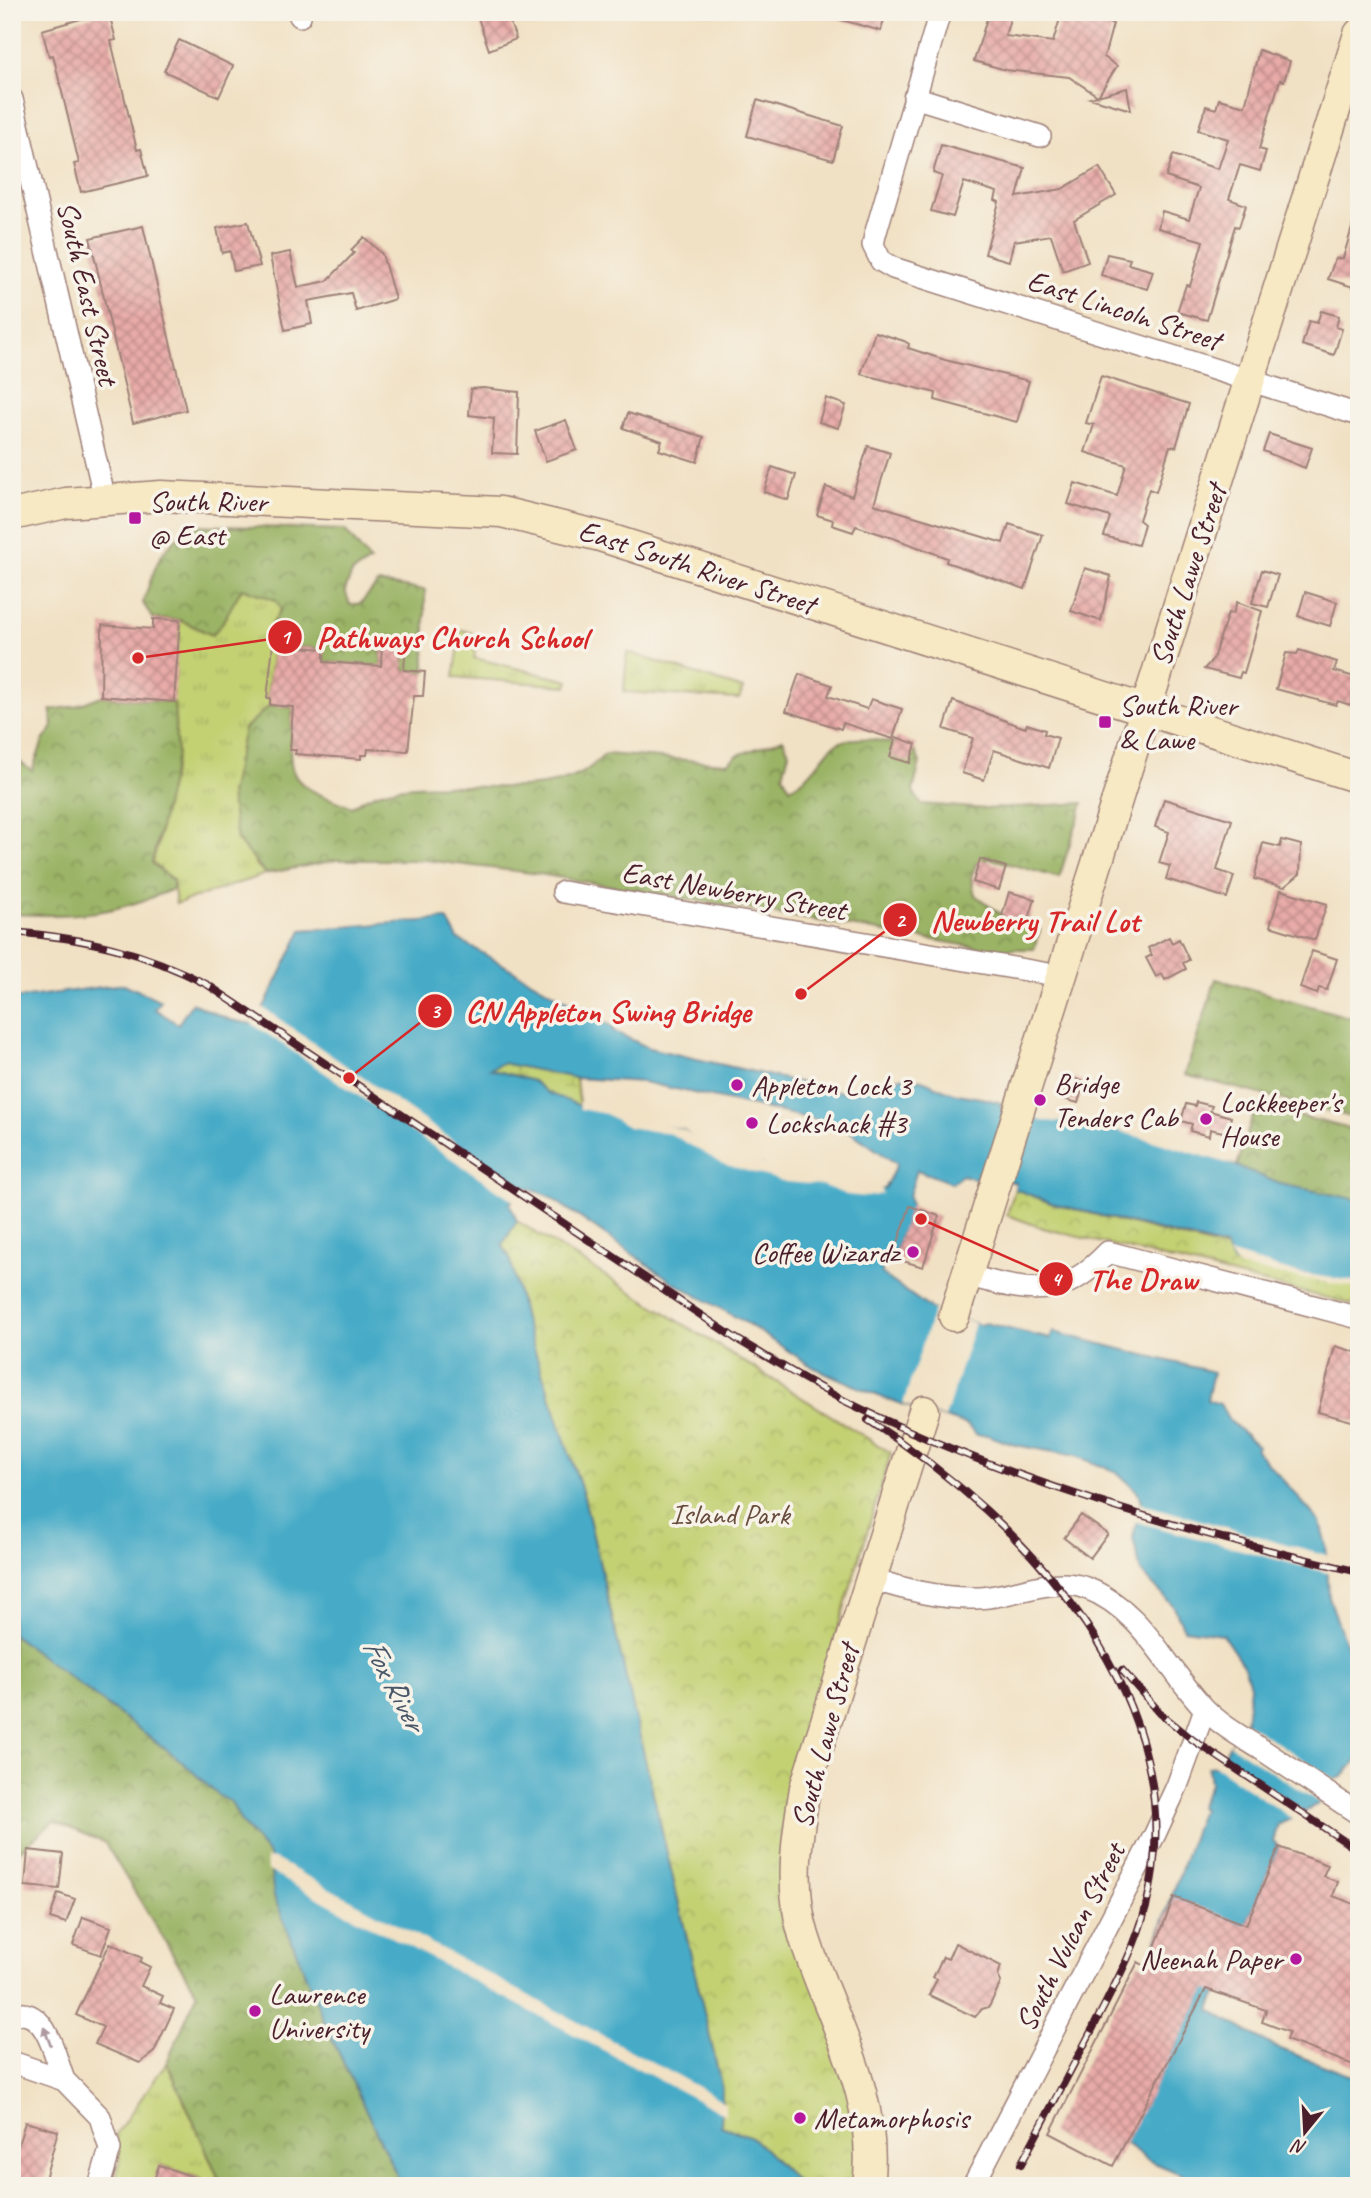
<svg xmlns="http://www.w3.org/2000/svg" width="1371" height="2198" font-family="Caveat,sans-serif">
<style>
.grass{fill:url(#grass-tufts);stroke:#86784f;stroke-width:2}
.forest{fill:url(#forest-crowns);stroke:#726948;stroke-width:2}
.wetland{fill:url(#wetland-marsh);stroke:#86784f;stroke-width:2}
.park{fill:url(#park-crowns);stroke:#86784f;stroke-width:2}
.water{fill:#47abc7;stroke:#486579;stroke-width:2;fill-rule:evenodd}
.pier{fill:#f1e1c4}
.building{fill:url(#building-cross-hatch)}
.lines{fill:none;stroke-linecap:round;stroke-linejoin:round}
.street-casing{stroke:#9e8078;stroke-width:24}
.secondary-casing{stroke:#9e8078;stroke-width:33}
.street{stroke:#fff;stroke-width:21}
.secondary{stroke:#f7e9c3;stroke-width:30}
.rail-casing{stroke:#4a1f2b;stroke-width:8}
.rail{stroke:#f7f3e8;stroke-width:5;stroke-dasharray:16;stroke-linecap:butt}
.oneway{fill:#ae9aa0}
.poi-dot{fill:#b5179e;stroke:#f7f3e8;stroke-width:2.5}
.labels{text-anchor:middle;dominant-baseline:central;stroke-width:7;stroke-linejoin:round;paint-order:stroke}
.street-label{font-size:30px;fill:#4a1f2b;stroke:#f7f3e8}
.poi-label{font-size:30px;fill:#4a1f2b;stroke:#f7f3e8;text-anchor:start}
.park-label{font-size:30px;fill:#684c3d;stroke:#f7f3e8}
.water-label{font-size:32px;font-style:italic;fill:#495769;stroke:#f7f3e8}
.leader{fill:none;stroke:#d62828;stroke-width:2.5}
.callout-dot{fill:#d62828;stroke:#f7f3e8;stroke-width:2.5}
.mark-label{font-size:21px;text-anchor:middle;font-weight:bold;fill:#fff}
.callout-label{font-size:32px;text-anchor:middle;font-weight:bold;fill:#d62828;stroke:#f7f3e8;stroke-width:7;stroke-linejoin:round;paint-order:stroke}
</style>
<defs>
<pattern id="grass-tufts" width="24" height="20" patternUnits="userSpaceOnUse" patternTransform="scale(1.75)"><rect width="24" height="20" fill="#c3d173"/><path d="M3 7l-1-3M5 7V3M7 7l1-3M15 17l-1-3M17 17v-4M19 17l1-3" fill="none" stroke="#a9b364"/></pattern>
<pattern id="forest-crowns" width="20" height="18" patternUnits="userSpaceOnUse" patternTransform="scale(1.75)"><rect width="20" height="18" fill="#9ab365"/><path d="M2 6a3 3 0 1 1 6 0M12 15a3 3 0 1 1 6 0" fill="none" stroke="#809153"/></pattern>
<pattern id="wetland-marsh" width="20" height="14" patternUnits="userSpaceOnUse" patternTransform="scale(1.75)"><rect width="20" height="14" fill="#c3d173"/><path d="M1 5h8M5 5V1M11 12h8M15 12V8" fill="none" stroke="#a9b364"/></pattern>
<pattern id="park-crowns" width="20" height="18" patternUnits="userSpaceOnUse" patternTransform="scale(1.75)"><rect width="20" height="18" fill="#c3d173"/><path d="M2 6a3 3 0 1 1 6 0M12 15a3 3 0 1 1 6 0" fill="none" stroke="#a9b364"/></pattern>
<pattern id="building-cross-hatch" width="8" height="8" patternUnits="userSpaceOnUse" patternTransform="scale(1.75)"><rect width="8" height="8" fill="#e8aba8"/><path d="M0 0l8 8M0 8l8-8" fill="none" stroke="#be8b89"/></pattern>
</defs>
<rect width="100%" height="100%" fill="#f7f3e8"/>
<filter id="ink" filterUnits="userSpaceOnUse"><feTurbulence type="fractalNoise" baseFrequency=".0143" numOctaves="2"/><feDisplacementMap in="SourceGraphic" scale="14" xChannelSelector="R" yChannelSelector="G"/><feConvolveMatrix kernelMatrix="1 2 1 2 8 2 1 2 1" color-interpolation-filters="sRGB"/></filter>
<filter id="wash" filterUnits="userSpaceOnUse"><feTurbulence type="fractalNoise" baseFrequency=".00686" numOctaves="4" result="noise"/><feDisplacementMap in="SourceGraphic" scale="28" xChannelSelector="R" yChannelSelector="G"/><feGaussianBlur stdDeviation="1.57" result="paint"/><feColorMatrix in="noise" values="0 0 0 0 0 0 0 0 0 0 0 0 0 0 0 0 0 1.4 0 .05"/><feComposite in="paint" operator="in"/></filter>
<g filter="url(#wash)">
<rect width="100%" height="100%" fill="#f1e1c4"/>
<path class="grass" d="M 242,588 L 276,600 L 282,609 L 269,629 L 273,645 L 267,697 L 270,698 L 270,705 L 244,729 L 255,864 L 266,874 L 176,904 L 173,880 L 152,863 L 158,844 L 180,620 L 212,635 Z
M 463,630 L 472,633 L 477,640 L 474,658 L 569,681 L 567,686 L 454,677 L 459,646 L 456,633 Z
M 627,652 L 743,689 L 739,699 L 624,692 Z
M 167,2062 L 222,2186 L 200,2186 L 202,2179 L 160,2165 L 152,2186 L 114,2186 L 120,2161 L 116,2134 Z"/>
<path class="forest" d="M 194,525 L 345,530 L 370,561 L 352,573 L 345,590 L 350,605 L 361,603 L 378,583 L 425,590 L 425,672 L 404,670 L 406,640 L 382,639 L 381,666 L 324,662 L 324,649 L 273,645 L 269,629 L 281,609 L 276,600 L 242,588 L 221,625 L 212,635 L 180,620 L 153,619 L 143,603 C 157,562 157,550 194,525 Z
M 101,696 L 174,702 L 177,755 L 152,863 L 173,881 L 173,889 C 112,915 78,917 12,914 L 12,756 L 32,771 L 43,741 L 53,727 L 51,710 L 76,706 Z
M 270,705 L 293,707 C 288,778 282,782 352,807 C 410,761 512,808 580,774 C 589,770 598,760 606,754 L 727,763 L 738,755 L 783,739 L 789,752 L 783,775 L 790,788 C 813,774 813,769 829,750 C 847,729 890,743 913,748 L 920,762 L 913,791 L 921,804 L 986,809 L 1083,803 L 1059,878 L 989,858 L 976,864 L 971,877 L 975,895 L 1009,920 L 1040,930 L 1034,949 L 987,949 L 539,874 L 425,860 L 336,860 L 266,874 L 237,840 L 230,795 L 244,729 Z
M 1216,979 L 1359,1020 L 1359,1119 L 1185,1075 Z
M 1256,1105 L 1359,1131 L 1359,1200 L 1280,1184 L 1237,1166 Z
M 12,1634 L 179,1759 L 219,1796 L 232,1802 L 241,1822 L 269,1855 L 274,1896 L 327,2028 L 402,2186 L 222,2186 L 167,2062 L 197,1994 L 105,1843 L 54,1821 L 12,1857 Z"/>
<path class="wetland" d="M 479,1055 L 575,1072 L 580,1109 L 501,1093 Z"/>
<path class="park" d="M 1015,1189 L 1051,1203 L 1359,1284 L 1359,1306 L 1043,1228 L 1007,1215 Z
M 517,1221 L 891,1453 L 785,1804 C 784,1822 780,1845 783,1863 C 799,1952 875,2099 852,2186 L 801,2186 L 752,2137 L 721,2127 L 722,2089 L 584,1497 L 524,1319 L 510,1258 L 502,1245 Z"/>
<path class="water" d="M 447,919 L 458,939 L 614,1028 L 613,1031 L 649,1048 L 846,1093 L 884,1086 L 889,1079 C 926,1073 928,1087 958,1094 C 973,1097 986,1098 1001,1103 L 1000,1107 L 1036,1118 L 1037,1115 L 1091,1120 L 1210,1155 L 1280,1184 L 1359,1200 L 1359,1284 L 1234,1263 L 1225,1247 L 1051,1203 L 1015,1189 L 1016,1183 L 980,1172 L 977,1179 L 962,1175 L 952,1183 L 917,1170 L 909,1196 L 911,1207 L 895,1251 L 882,1267 L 882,1274 L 931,1309 L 980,1325 L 985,1323 L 1050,1339 L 1053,1332 L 1213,1372 L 1207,1400 L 1220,1404 L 1229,1420 L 1258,1446 L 1256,1450 L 1320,1522 L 1326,1545 L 1329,1597 L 1347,1648 L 1359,1661 L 1359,1758 L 1342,1777 L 1335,1779 L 1318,1804 L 1278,1825 L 1273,1841 L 1279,1847 L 1210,2010 L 1273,2046 L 1359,2079 L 1359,2186 L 1209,2186 L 1150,2161 L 1125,2143 L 1161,1974 L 1147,1967 C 1167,1914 1183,1862 1202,1809 L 1199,1807 L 1210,1784 L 1208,1767 L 1216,1766 L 1246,1721 L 1250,1686 L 1245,1668 L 1222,1634 L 1184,1629 L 1174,1607 L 1141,1572 L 1133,1538 L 1141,1502 L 1138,1492 L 1117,1472 L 1076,1456 L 1015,1445 L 987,1435 L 977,1435 L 967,1425 L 883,1398 L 813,1367 L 748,1324 L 673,1282 L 547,1195 L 521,1186 L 510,1204 L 517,1221 L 502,1245 L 510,1258 L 524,1319 L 584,1497 L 722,2089 L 721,2126 L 752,2137 L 801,2186 L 402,2186 L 327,2028 L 274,1896 L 269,1855 L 241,1822 L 231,1802 L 219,1796 L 179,1759 L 12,1634 L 12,999 L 124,984 L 161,1001 L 155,1009 L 178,1024 L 192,1003 L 230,1020 L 252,1024 L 265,1005 L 302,930 ZM 502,1063 L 575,1078 L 643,1082 L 840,1125 L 897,1164 L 884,1189 L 854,1191 L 703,1148 L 684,1130 L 650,1124 L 630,1124 L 616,1112 L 578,1105 L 548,1093 L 533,1081 L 490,1069 Z"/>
<path class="pier" d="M 262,1007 L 522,1189 L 514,1201 L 251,1023 Z
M 579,1102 L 616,1109 L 632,1121 L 644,1120 L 684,1130 L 705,1145 L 763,1164 L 813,1172 L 854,1187 L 880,1186 L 882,1194 L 867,1197 L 847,1195 L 821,1185 L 786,1182 L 723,1164 L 671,1134 L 628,1127 L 606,1114 L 580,1109 Z
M 1038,1111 L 1092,1117 L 1131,1125 L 1211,1151 L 1237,1166 L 1095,1124 L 1043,1121 L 1036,1118 Z
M 1228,1253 L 1297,1273 L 1359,1282 L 1359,1288 L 1238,1267 Z
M 934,1309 L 975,1323 L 945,1418 L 903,1404 Z
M 1138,1503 L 1330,1556 L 1331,1574 L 1133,1521 Z
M 1245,1722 L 1335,1780 L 1320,1803 L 1230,1745 Z
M 1221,1755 L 1307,1814 L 1294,1820 L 1214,1765 Z
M 266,1858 L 275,1859 L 713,2095 L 725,2103 L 725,2115 L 295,1886 L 267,1870 Z"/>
<g id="blocks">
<path class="building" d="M 476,12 L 506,12 L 516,39 L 489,50 Z
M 832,12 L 886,12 L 881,31 L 831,17 Z
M 989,12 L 1012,12 L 1005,36 L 1053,42 L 1062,12 L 1084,12 L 1083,16 L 1113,24 L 1104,57 L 1117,66 L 1098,96 L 1069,77 L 1006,70 L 974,61 Z
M 102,13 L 109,13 L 116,40 L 111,41 L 137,150 L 141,149 L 148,176 L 81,192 L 74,164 L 79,163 L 53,55 L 49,56 L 42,30 Z
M 179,40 L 233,66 L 219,97 L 164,71 Z
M 1259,50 L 1290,61 L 1284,81 L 1280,80 L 1259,149 L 1266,151 L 1260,171 L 1240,165 L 1229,199 L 1246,205 L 1239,227 L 1235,226 L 1207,320 L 1177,312 L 1186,285 L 1190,286 L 1203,241 L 1158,228 L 1162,211 L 1189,219 L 1199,188 L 1166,177 L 1173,155 L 1218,169 L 1228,139 L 1198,130 L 1206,106 L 1216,109 L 1219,99 L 1245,106 Z
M 1127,88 L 1131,110 L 1090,98 Z
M 757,100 L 843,126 L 833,160 L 747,136 Z
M 941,145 L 1025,168 L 1017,197 L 1062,189 L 1099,167 L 1116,195 L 1074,220 L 1088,262 L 1063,271 L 1051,235 L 1014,241 L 1009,261 L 985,254 L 999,202 L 995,200 L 997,192 L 964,182 L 953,217 L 931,211 L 942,176 L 933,173 Z
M 1354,221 L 1359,221 L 1356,288 L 1328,279 L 1335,259 L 1343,258 Z
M 248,222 L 260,266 L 234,271 L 230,251 L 222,253 L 217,228 Z
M 143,226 L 186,410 L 133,423 L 90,238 Z
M 364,237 L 382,254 L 395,299 L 356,311 L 351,293 L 308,301 L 312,324 L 285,330 L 270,256 L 290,252 L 298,287 L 327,281 L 354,253 L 351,250 Z
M 1107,254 L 1130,259 L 1128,264 L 1153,271 L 1147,289 L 1101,275 Z
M 1321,311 L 1339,316 L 1336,327 L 1342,329 L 1334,355 L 1302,345 L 1309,321 L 1317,323 Z
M 875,332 L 904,341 L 909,344 L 908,348 L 945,360 L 1029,381 L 1017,422 L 935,400 L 936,393 L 861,374 Z
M 1101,376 L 1189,404 L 1176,447 L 1170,446 L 1156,492 L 1149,489 L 1139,520 L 1144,524 L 1138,545 L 1104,536 L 1110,517 L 1068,504 L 1075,483 L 1117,496 L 1126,465 L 1085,452 L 1094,425 L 1086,423 Z
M 483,388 L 519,392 L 517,454 L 492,453 L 494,418 L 469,415 L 471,389 Z
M 826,398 L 846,405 L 838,428 L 819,422 Z
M 628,413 L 704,437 L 697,462 L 659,450 L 662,441 L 623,428 Z
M 566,420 L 577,450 L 546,461 L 535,431 Z
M 1269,434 L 1312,448 L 1305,468 L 1263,451 Z
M 868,446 L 890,453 L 874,504 L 1003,543 L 1009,524 L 1043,535 L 1025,589 L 946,562 L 947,558 L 893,538 L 856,526 L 853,532 L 832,525 L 833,520 L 817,515 L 826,487 L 852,496 Z
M 772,467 L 796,475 L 788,500 L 764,492 Z
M 1085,568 L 1111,576 L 1101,621 L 1071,611 Z
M 1262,570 L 1278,575 L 1268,607 L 1252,603 Z
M 1305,592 L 1337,602 L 1330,626 L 1298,616 Z
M 1237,602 L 1262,611 L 1244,673 L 1241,672 L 1239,678 L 1204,669 L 1213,659 L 1228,613 L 1233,614 Z
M 153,619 L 180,620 L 174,702 L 101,696 L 102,625 L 153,629 Z
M 382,639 L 406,641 L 404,670 L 425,672 L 423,696 L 414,696 L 408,751 L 368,749 L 367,755 L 361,755 L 361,759 L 295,754 L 296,750 L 290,750 L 293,707 L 270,705 L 270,698 L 267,698 L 273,645 L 324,649 L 324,662 L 381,666 Z
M 1299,650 L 1337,662 L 1334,671 L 1358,678 L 1350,705 L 1338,701 L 1336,705 L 1276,689 L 1286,653 L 1297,654 Z
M 799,674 L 832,685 L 828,696 L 867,709 L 871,699 L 902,709 L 893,739 L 843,723 L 841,729 L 786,711 Z
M 953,701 L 1025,728 L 1027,724 L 1045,730 L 1044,734 L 1058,738 L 1049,768 L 994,750 L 984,780 L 962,773 L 973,738 L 944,729 Z
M 896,737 L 916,744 L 910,763 L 890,757 Z
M 1164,799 L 1232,820 L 1217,870 L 1234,876 L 1227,898 L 1166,879 L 1170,866 L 1159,863 L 1169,832 L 1155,827 Z
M 1282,840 L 1301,845 L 1300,874 L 1284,887 L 1254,879 L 1263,843 L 1280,847 Z
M 980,859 L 1006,867 L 999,890 L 973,882 Z
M 1281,890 L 1327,904 L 1315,940 L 1270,926 Z
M 1009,892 L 1035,899 L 1027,926 L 1001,919 Z
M 1169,937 L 1172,943 L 1179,939 L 1189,960 L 1183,963 L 1186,969 L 1165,980 L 1162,974 L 1156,977 L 1146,958 L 1152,955 L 1148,948 Z
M 1312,951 L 1337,959 L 1327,990 L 1319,988 L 1317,994 L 1300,988 Z
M 1067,1076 L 1084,1082 L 1078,1103 L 1060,1098 Z
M 1196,1102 L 1212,1106 L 1210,1111 L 1231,1117 L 1227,1133 L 1210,1129 L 1209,1136 L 1190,1131 L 1192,1124 L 1181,1121 L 1186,1104 L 1195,1106 Z
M 910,1206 L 939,1216 L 923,1267 L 893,1258 Z
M 1335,1346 L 1359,1353 L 1359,1423 L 1318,1412 Z
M 1081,1515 L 1108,1534 L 1090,1558 L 1064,1538 Z
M 1279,1847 L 1328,1865 L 1323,1876 L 1338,1882 L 1333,1896 L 1359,1906 L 1359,2067 L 1286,2040 L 1289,2032 L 1262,2022 L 1266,2010 L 1206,1989 L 1113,2166 L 1050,2133 L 1138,1962 L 1147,1967 L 1174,1897 L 1246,1925 Z
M 28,1850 L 63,1854 L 59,1889 L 25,1886 Z
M 58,1893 L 75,1899 L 66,1923 L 50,1918 Z
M 83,1917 L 111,1927 L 101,1955 L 73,1945 Z
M 110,1943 L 142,1958 L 140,1962 L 150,1967 L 141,1986 L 163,1996 L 160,2003 L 174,2009 L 154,2052 L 140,2063 L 95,2044 L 103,2027 L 76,2015 Z
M 955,1943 L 1001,1966 L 998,1976 L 1001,1982 L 989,2007 L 982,2009 L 975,2017 L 929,1995 L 937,1979 L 933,1977 L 943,1957 L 948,1959 Z
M 25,2122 L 58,2131 L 43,2186 L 12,2186 L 12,2166 Z
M 159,2165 L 211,2183 L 210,2186 L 152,2186 Z"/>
</g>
</g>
<g filter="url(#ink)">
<use href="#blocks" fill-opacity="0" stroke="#9e8078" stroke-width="2"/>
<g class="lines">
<defs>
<path id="street" d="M 298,12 L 300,16
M 940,12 L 875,235 L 873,245 L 881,261 L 893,268 L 1359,415
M 914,97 L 1040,136
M 12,99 L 105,500
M 563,892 L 1061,976
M 966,1275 C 1027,1291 1060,1303 1108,1252 L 1359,1318
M 871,1579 C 905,1589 940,1599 976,1598 C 1011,1598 1051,1575 1086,1588 C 1142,1609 1166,1668 1204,1708 C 1220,1725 1242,1737 1261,1749 C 1293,1770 1326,1792 1359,1814
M 12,2015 C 47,2006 54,2055 64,2080
M 12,2062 L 64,2080 L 100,2117 L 110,2149 L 99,2186
M 973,2186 L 1155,1834 L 1177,1786 L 1205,1709"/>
<path id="secondary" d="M 12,515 L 66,503 L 161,496 L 501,512 L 600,536 L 1359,778
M 954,1316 L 1359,34
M 868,2186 C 880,2094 830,2019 804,1936 C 789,1888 797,1836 805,1788 L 924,1411"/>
</defs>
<use href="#street" class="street-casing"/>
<use href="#secondary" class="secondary-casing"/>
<use href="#street" class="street"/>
<use href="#secondary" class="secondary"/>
<defs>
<path id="rail" d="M 12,932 C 85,938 143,951 208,985 L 735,1338 C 770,1359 805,1380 841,1399 C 1001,1479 1185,1532 1359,1572
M 868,1420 C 1027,1522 1198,1701 1146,1907 C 1135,1950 1113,1988 1093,2028 C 1069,2073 1045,2118 1021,2164
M 1122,1670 L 1161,1714 L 1193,1740 L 1359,1851"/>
</defs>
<use href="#rail" class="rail-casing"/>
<use href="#rail" class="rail"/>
</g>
<defs><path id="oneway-solid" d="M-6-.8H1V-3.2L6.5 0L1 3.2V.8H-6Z" transform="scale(1.75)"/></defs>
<use class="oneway" href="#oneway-solid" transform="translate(47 2036) rotate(-111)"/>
</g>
<g class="poi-dot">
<rect x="128" y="511" width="14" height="14" rx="3.5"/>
<rect x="1098" y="715" width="14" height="14" rx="3.5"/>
<circle cx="737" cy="1085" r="7"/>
<circle cx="1040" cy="1100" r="7"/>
<circle cx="1206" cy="1119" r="7"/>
<circle cx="752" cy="1123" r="7"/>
<circle cx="913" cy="1252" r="7"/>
<circle cx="1296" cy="1959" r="7"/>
<circle cx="255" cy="2011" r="7"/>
<circle cx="800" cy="2118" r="7"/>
</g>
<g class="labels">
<g class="street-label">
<text transform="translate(88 293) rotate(77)">South East Street</text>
<text transform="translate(1124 310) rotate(18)">East Lincoln Street</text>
<text transform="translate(697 567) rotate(18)">East South River Street</text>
<text transform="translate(1188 575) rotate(-72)">South Lawe Street</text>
<text transform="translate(734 891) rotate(10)">East Newberry Street</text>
<text transform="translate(825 1736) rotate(-75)">South Lawe Street</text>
<text transform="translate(1070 1937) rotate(-63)">South Vulcan Street</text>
</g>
<g class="poi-label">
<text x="149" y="501">South River<tspan x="149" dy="34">@ East</tspan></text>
<text x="1119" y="705">South River<tspan x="1119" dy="34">&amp; Lawe</tspan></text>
<text x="1054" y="1083">Bridge<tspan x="1054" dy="34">Tenders Cab</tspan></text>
<text x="751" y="1085">Appleton Lock 3</text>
<text x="1220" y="1102">Lockkeeper's<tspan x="1220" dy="34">House</tspan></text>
<text x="766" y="1123">Lockshack #3</text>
<text x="899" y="1252" text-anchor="end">Coffee Wizardz</text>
<text x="1282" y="1959" text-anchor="end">Neenah Paper</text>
<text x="269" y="1994">Lawrence<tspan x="269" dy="34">University</tspan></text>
<text x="814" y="2118">Metamorphosis</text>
</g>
<g class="park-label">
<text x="730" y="1514">Island Park</text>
</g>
<g class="water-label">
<text transform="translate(394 1684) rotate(62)">Fox River</text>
</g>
</g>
<path class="leader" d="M138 658L285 637M801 994L900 920M349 1078L435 1011M921 1219L1056 1279"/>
<g class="callout-dot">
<circle cx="138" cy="658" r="7"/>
<circle cx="801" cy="994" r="7"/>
<circle cx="349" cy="1078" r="7"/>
<circle cx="921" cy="1219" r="7"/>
<circle cx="285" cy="637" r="18"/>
<circle cx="900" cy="920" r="18"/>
<circle cx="435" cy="1011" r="18"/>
<circle cx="1056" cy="1279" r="18"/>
</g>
<g class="mark-label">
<text x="285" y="644">1</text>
<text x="900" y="927">2</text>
<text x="435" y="1018">3</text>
<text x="1056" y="1286">4</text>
</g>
<g class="callout-label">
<text x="452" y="648">Pathways Church School</text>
<text x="1035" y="931">Newberry Trail Lot</text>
<text x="608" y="1022">CN Appleton Swing Bridge</text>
<text x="1143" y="1290">The Draw</text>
</g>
<rect width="1371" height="2198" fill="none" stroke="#f7f3e8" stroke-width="42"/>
<g transform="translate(1305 2132) rotate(198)" stroke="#f7f3e8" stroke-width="5" paint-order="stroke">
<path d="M0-5L12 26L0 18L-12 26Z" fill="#4a1f2b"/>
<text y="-10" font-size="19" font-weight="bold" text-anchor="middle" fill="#4a1f2b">N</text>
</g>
</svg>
